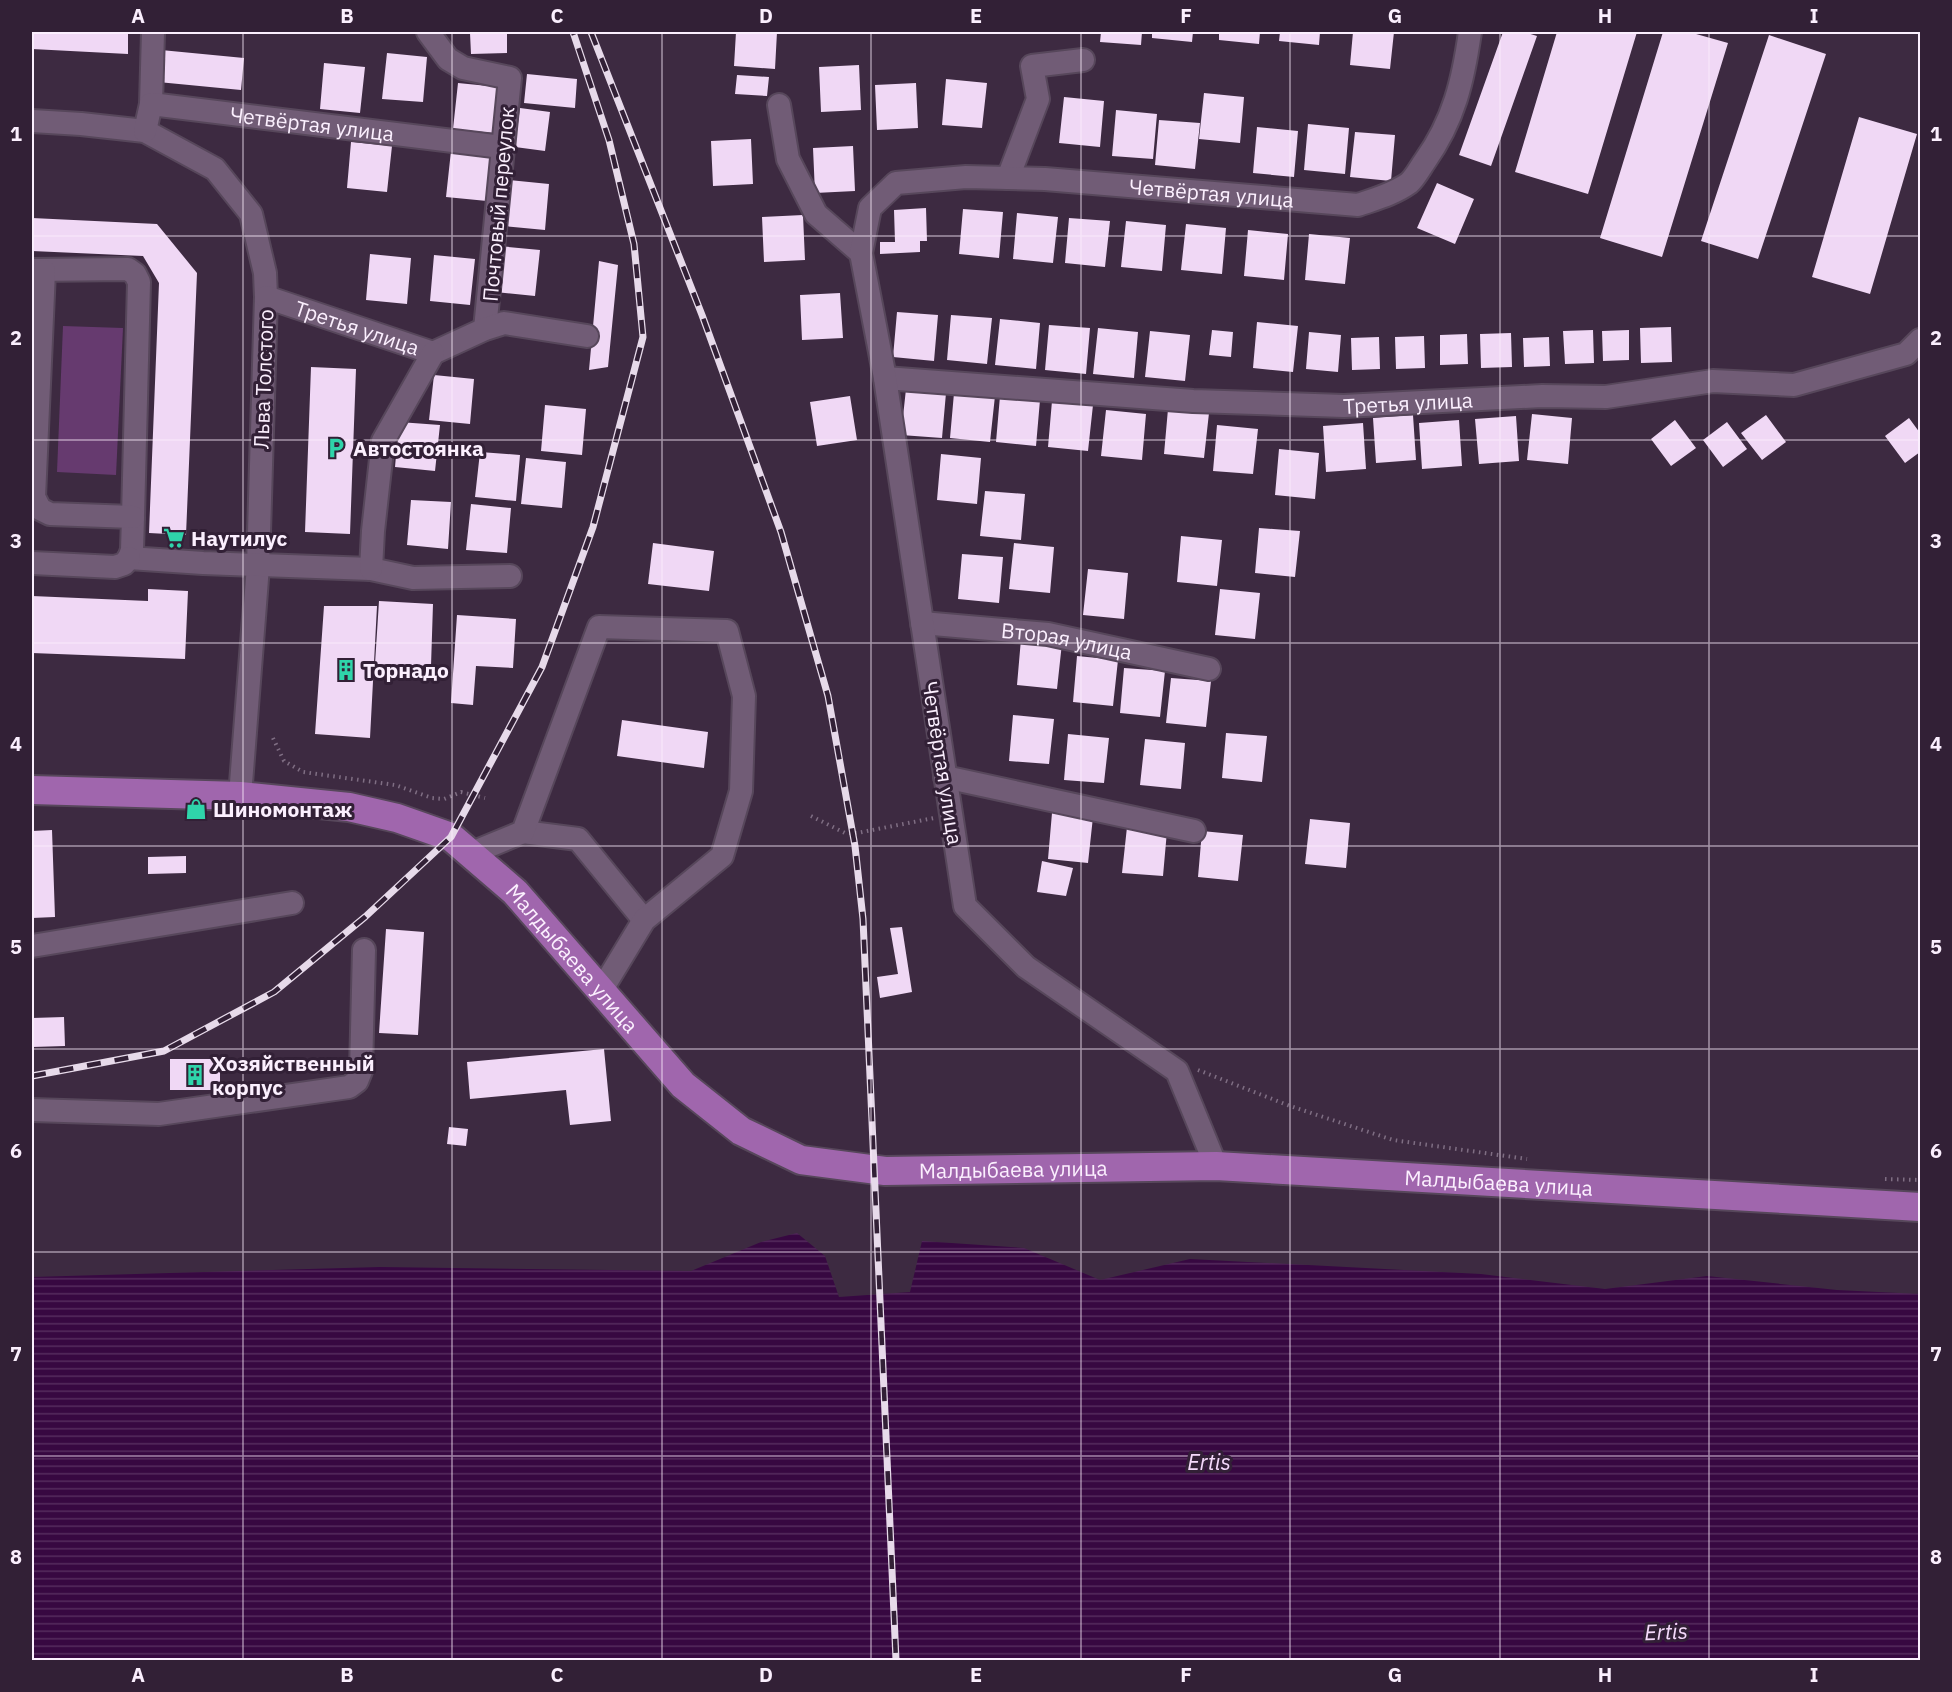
<svg xmlns="http://www.w3.org/2000/svg" width="1952" height="1692" font-family="'IBM Plex Sans',sans-serif">
<style>
.green{fill:#663a6f}
.water{fill:url(#water-rules)}
.building{fill:#f0d8f5}
.lines{fill:none;stroke-linecap:round;stroke-linejoin:round}
.minor-casing{stroke:#57475b;stroke-width:26}
.major-casing{stroke:#57475b;stroke-width:32}
.path{stroke:#7f6e83;stroke-width:4;stroke-dasharray:1.5 4.5;stroke-linecap:butt}
.minor{stroke:#715c76;stroke-width:22}
.major{stroke:#a066ad;stroke-width:28}
.rail-casing{stroke:#e7daea;stroke-width:7}
.rail{stroke:#322036;stroke-width:4.5;stroke-dasharray:14;stroke-linecap:butt}
.grid{fill:none;stroke:#fbeffe;stroke-width:1.5;stroke-opacity:0.55}
.labels{text-anchor:middle;dominant-baseline:central;stroke-width:6;stroke-linejoin:round;paint-order:stroke}
.street-label{font-size:21px;fill:#fbeffe;stroke:#322036}
.poi-label{font-size:21px;font-weight:bold;fill:#fbeffe;stroke:#322036;text-anchor:start}
.water-label{font-size:22px;font-style:italic;fill:#f5d9fb;stroke:#322036}
.neatline{fill:none;stroke:#fbeffe;stroke-width:2}
.grid-label{font-size:20px;text-anchor:middle;font-weight:bold;fill:#fbeffe}
</style>
<defs>
<pattern id="water-rules" width="6" height="5" patternUnits="userSpaceOnUse" patternTransform="scale(1.5)"><rect width="6" height="5" fill="#370841"/><path d="M0 2.5h6" fill="none" stroke="#552c5e"/></pattern>
</defs>
<rect width="100%" height="100%" fill="#3d2a41"/>
<path class="green" d="M 63,326 L 123,328 L 116,475 L 57,472 Z"/>
<path class="water" d="M 797,1233 L 825,1256 L 839,1297 L 910,1292 L 922,1241 L 1024,1248 L 1100,1280 L 1190,1259 L 1481,1274 L 1605,1289 L 1707,1276 L 1837,1290 L 1920,1294 L 1920,1660 L 32,1660 L 32,1277 L 380,1267 L 691,1271 L 761,1242 Z"/>
<path class="building" d="M 32,32 L 128,32 L 128,54 L 32,49 Z
M 507,32 L 507,53 L 471,54 L 470,33 Z
M 736,32 L 777,32 L 775,69 L 734,66 Z
M 1101,32 L 1142,32 L 1141,45 L 1100,42 Z
M 1152,32 L 1193,32 L 1192,42 L 1152,38 Z
M 1219,32 L 1260,32 L 1259,44 L 1219,40 Z
M 1280,32 L 1320,32 L 1319,45 L 1279,41 Z
M 1353,32 L 1394,32 L 1390,69 L 1350,65 Z
M 1503,32 L 1524,32 L 1537,36 L 1491,166 L 1459,155 Z
M 1557,32 L 1637,32 L 1588,194 L 1515,172 Z
M 1663,32 L 1689,32 L 1728,43 L 1662,257 L 1600,238 Z
M 1769,35 L 1826,54 L 1758,259 L 1701,241 Z
M 161,50 L 244,58 L 241,90 L 158,82 Z
M 387,53 L 427,57 L 423,102 L 382,99 Z
M 324,63 L 365,67 L 360,113 L 320,109 Z
M 859,65 L 861,110 L 821,112 L 819,67 Z
M 527,74 L 577,79 L 575,108 L 524,103 Z
M 737,75 L 769,77 L 767,96 L 735,94 Z
M 946,79 L 987,83 L 982,128 L 942,125 Z
M 458,83 L 498,87 L 494,133 L 453,129 Z
M 916,83 L 918,128 L 877,130 L 875,85 Z
M 1204,93 L 1244,97 L 1240,143 L 1199,139 Z
M 1064,97 L 1104,101 L 1100,147 L 1059,143 Z
M 520,108 L 550,112 L 545,151 L 515,147 Z
M 1116,110 L 1157,114 L 1153,159 L 1112,156 Z
M 1859,117 L 1917,134 L 1870,294 L 1812,277 Z
M 1159,120 L 1200,123 L 1195,169 L 1155,165 Z
M 1308,124 L 1349,128 L 1345,174 L 1304,170 Z
M 1257,127 L 1298,131 L 1294,177 L 1253,173 Z
M 1355,132 L 1395,135 L 1391,181 L 1350,177 Z
M 751,139 L 753,184 L 713,186 L 711,141 Z
M 351,142 L 392,146 L 387,192 L 347,188 Z
M 853,146 L 855,191 L 815,193 L 813,148 Z
M 451,151 L 491,155 L 487,201 L 446,197 Z
M 509,180 L 549,184 L 545,230 L 504,226 Z
M 1437,183 L 1474,199 L 1455,244 L 1417,228 Z
M 926,208 L 927,241 L 920,241 L 920,252 L 880,254 L 880,242 L 895,242 L 894,210 Z
M 963,209 L 1003,212 L 999,258 L 959,254 Z
M 1017,213 L 1058,217 L 1053,263 L 1013,259 Z
M 803,215 L 805,260 L 764,262 L 762,217 Z
M 32,218 L 157,224 L 197,273 L 186,535 L 149,533 L 159,283 L 143,256 L 32,251 Z
M 1069,218 L 1110,221 L 1105,267 L 1065,263 Z
M 1126,221 L 1166,225 L 1162,271 L 1121,267 Z
M 1186,224 L 1226,228 L 1222,274 L 1181,270 Z
M 1248,230 L 1288,234 L 1284,280 L 1244,276 Z
M 1309,234 L 1350,238 L 1345,284 L 1305,280 Z
M 499,246 L 540,250 L 535,296 L 495,292 Z
M 370,254 L 411,258 L 407,304 L 366,300 Z
M 434,255 L 475,259 L 470,305 L 430,301 Z
M 599,261 L 618,265 L 608,367 L 589,370 Z
M 840,293 L 843,338 L 802,340 L 800,295 Z
M 897,312 L 938,315 L 934,361 L 893,357 Z
M 951,315 L 992,318 L 987,364 L 947,360 Z
M 1000,319 L 1040,323 L 1036,369 L 995,365 Z
M 1257,322 L 1298,326 L 1293,372 L 1253,368 Z
M 1049,325 L 1090,328 L 1086,374 L 1045,370 Z
M 1671,327 L 1672,362 L 1641,363 L 1640,328 Z
M 1098,328 L 1138,332 L 1134,378 L 1093,374 Z
M 1212,330 L 1233,332 L 1231,357 L 1209,355 Z
M 1593,330 L 1594,363 L 1565,364 L 1563,331 Z
M 1629,330 L 1629,360 L 1603,361 L 1602,331 Z
M 1150,331 L 1190,335 L 1185,381 L 1145,377 Z
M 1309,332 L 1341,335 L 1338,372 L 1306,369 Z
M 1511,333 L 1512,367 L 1481,368 L 1480,334 Z
M 1467,334 L 1468,364 L 1440,365 L 1440,335 Z
M 1424,336 L 1425,368 L 1396,369 L 1395,337 Z
M 1379,337 L 1380,369 L 1352,370 L 1351,338 Z
M 1549,337 L 1550,366 L 1524,367 L 1523,338 Z
M 311,367 L 356,369 L 350,534 L 305,532 Z
M 434,375 L 474,379 L 470,424 L 429,420 Z
M 906,389 L 946,393 L 942,438 L 901,435 Z
M 954,393 L 995,396 L 990,442 L 950,438 Z
M 850,396 L 857,440 L 817,446 L 810,402 Z
M 1000,396 L 1040,400 L 1036,446 L 996,442 Z
M 1052,401 L 1093,405 L 1088,451 L 1048,447 Z
M 545,405 L 586,409 L 582,455 L 541,451 Z
M 1168,409 L 1209,413 L 1204,458 L 1164,454 Z
M 1106,410 L 1146,414 L 1142,460 L 1101,456 Z
M 1532,414 L 1572,418 L 1568,464 L 1527,460 Z
M 1413,415 L 1416,460 L 1376,463 L 1373,418 Z
M 1766,415 L 1786,442 L 1762,460 L 1741,433 Z
M 1516,416 L 1519,461 L 1479,464 L 1475,419 Z
M 1909,418 L 1920,433 L 1920,452 L 1905,463 L 1885,436 Z
M 1459,420 L 1462,466 L 1422,469 L 1419,423 Z
M 1675,420 L 1696,448 L 1671,466 L 1651,439 Z
M 399,422 L 440,425 L 435,471 L 395,467 Z
M 1727,422 L 1747,449 L 1723,467 L 1703,440 Z
M 1363,423 L 1366,469 L 1326,472 L 1323,426 Z
M 1217,425 L 1258,429 L 1253,474 L 1213,471 Z
M 1279,449 L 1319,453 L 1315,499 L 1275,495 Z
M 480,452 L 520,455 L 516,501 L 475,497 Z
M 941,454 L 981,458 L 977,504 L 937,500 Z
M 526,458 L 566,462 L 562,508 L 521,504 Z
M 985,491 L 1025,494 L 1021,540 L 980,536 Z
M 411,500 L 451,502 L 448,549 L 407,545 Z
M 471,504 L 511,508 L 507,553 L 466,550 Z
M 1259,528 L 1300,531 L 1295,577 L 1255,573 Z
M 1181,536 L 1222,540 L 1217,586 L 1177,582 Z
M 653,543 L 714,551 L 709,591 L 648,584 Z
M 1014,543 L 1054,547 L 1050,593 L 1009,589 Z
M 962,554 L 1003,557 L 999,603 L 958,599 Z
M 1088,569 L 1128,573 L 1124,619 L 1083,615 Z
M 148,589 L 188,591 L 185,659 L 32,653 L 32,596 L 148,601 Z
M 1220,589 L 1260,593 L 1255,639 L 1215,635 Z
M 379,601 L 433,604 L 431,666 L 375,664 Z
M 324,606 L 377,606 L 370,738 L 315,734 Z
M 457,615 L 516,619 L 513,668 L 476,666 L 473,705 L 451,703 Z
M 1021,639 L 1062,643 L 1057,689 L 1017,685 Z
M 1077,656 L 1118,660 L 1113,706 L 1073,702 Z
M 1124,668 L 1165,671 L 1160,717 L 1120,713 Z
M 1171,678 L 1211,681 L 1206,727 L 1166,723 Z
M 1013,715 L 1054,719 L 1049,764 L 1009,761 Z
M 622,720 L 708,732 L 704,768 L 617,756 Z
M 1226,733 L 1267,736 L 1262,782 L 1222,778 Z
M 1068,734 L 1109,738 L 1104,783 L 1064,780 Z
M 1145,739 L 1185,743 L 1181,789 L 1140,785 Z
M 1052,813 L 1093,817 L 1088,863 L 1048,859 Z
M 1310,819 L 1350,823 L 1346,868 L 1305,864 Z
M 1127,827 L 1167,831 L 1163,876 L 1122,873 Z
M 52,830 L 55,917 L 32,918 L 32,831 Z
M 1202,831 L 1243,835 L 1238,881 L 1198,877 Z
M 186,856 L 186,873 L 148,874 L 148,857 Z
M 1042,861 L 1073,868 L 1066,896 L 1037,892 Z
M 902,927 L 912,992 L 880,998 L 877,977 L 898,974 L 890,928 Z
M 386,929 L 424,932 L 418,1035 L 379,1033 Z
M 64,1017 L 65,1046 L 32,1047 L 32,1018 Z
M 604,1049 L 611,1121 L 570,1125 L 566,1090 L 470,1099 L 467,1062 Z
M 170,1059 L 220,1059 L 220,1090 L 170,1090 Z
M 449,1127 L 468,1129 L 466,1146 L 447,1144 Z"/>
<g class="lines">
<defs>
<g id="minor">
<path d="M 428,32 L 448,59 L 463,68 L 510,78 L 485,329"/>
<path d="M 151,104 L 153,32"/>
<path d="M 779,105 L 788,159 L 816,214 L 861,253"/>
<path d="M 32,121 L 81,124 L 145,131 L 215,169 L 251,214 L 265,273 L 266,297 L 258,566 L 240,796"/>
<path id="s1" d="M 145,131 L 151,104 L 502,147"/>
<path d="M 1008,178 L 1038,99 L 1032,66 L 1083,60"/>
<path d="M 32,270 L 128,269 L 135,274 L 139,282 L 133,517 L 132,550 L 129,558 L 203,563 L 371,569 L 413,578 L 510,576"/>
<path d="M 44,271 L 34,497 L 40,509 L 50,514 L 133,517"/>
<path id="s2" d="M 266,297 L 433,353 L 485,329 L 504,323 L 587,336"/>
<path id="s3" d="M 885,378 L 1193,401 L 1344,406 L 1542,396 L 1606,397 L 1713,381 L 1794,385 L 1906,354 L 1920,340"/>
<path d="M 32,563 L 115,567 L 124,564 L 129,558"/>
<path d="M 371,569 L 373,531 L 383,441 L 433,353"/>
<path id="s4" d="M 922,623 L 1048,634 L 1209,669"/>
<path d="M 945,777 L 1194,831"/>
<path d="M 523,832 L 578,839 L 644,920"/>
<path d="M 472,853 L 523,832 L 599,627 L 727,631 L 744,696 L 741,791 L 722,856 L 644,920 L 601,991"/>
<path d="M 32,946 L 292,903"/>
<path d="M 32,1110 L 159,1114 L 349,1087 L 357,1081 L 361,1071 L 364,950"/>
<path id="s5" d="M 1216,1166 L 1177,1071 L 1026,967 L 965,906 L 885,378 L 861,253 L 870,208 L 896,183 L 966,177 L 1045,179 L 1358,205 C 1375,199 1394,194 1409,183 C 1415,178 1420,168 1425,161 C 1454,120 1463,81 1470,32"/>
</g>
<g id="major">
<path id="s6" d="M 32,790 L 240,796 L 349,807 L 397,818 L 451,837 L 515,892 L 683,1085 L 741,1131 L 801,1160 L 885,1171 L 1216,1166 L 1920,1207"/>
</g>
</defs>
<use href="#minor" class="minor-casing"/>
<use href="#major" class="major-casing"/>
<path class="path" d="M 273,738 L 284,761 L 303,772 L 395,785 L 432,798 L 444,799 L 461,792 L 485,798
M 811,816 L 845,833 L 857,833 L 934,818
M 1198,1070 L 1290,1106 L 1393,1140 L 1527,1159
M 1885,1179 L 1920,1180"/>
<use href="#minor" class="minor"/>
<use href="#major" class="major"/>
<defs>
<path id="rail" d="M 591,32 L 702,315 L 781,532 L 828,696 L 855,846 L 863,919 L 896,1660
M 32,1076 L 164,1051 L 274,992 L 365,917 L 451,837 L 542,667 L 593,527 L 643,337 L 634,244 L 609,140 L 573,32"/>
</defs>
<use href="#rail" class="rail-casing"/>
<use href="#rail" class="rail"/>
</g>
<path class="grid" d="M 243,32 L 243,1660M 452,32 L 452,1660M 662,32 L 662,1660M 871,32 L 871,1660M 1081,32 L 1081,1660M 1290,32 L 1290,1660M 1500,32 L 1500,1660M 1709,32 L 1709,1660M 32,236 L 1920,236M 32,440 L 1920,440M 32,643 L 1920,643M 32,846 L 1920,846M 32,1049 L 1920,1049M 32,1252 L 1920,1252M 32,1456 L 1920,1456"/>
<defs>
<symbol id="parking-bare" viewBox="-9 -9 18 18"><path d="M-3.5-5.5H1a3.5 3.5 0 0 1 0 7H-1V5.5H-3.5ZM-1-3.4V-.6H.8a1.4 1.4 0 0 0 0-2.8Z" fill="#2fd4aa" stroke="#322036" stroke-width="2.5" paint-order="stroke"/></symbol>
<symbol id="supermarket-bare" viewBox="-9 -9 18 18"><path d="M-6-5.5h2.5l.6 2H6L4.5 2H-2.5L-4.4-4H-6ZM-1.5 3.2a1.3 1.3 0 1 0 .1 0ZM3 3.2a1.3 1.3 0 1 0 .1 0Z" fill="#2fd4aa" stroke="#322036" stroke-width="2.5" paint-order="stroke"/></symbol>
<symbol id="building-bare" viewBox="-9 -9 18 18"><path d="M-4-6H4V6H1V3H-1V6H-4ZM-2.5-4.3h1.7v1.8h-1.7ZM.8-4.3h1.7v1.8H.8ZM-2.5-1h1.7V.8h-1.7ZM.8-1h1.7V.8H.8Z" fill="#2fd4aa" stroke="#322036" stroke-width="2.5" paint-order="stroke"/></symbol>
<symbol id="shop-bare" viewBox="-9 -9 18 18"><path d="M-5-2.5h2.3a2.7 3.5 0 0 1 5.4 0H5L5.5 6h-11ZM-1.5-2.5h3a1.5 2.3 0 0 0-3 0Z" fill="#2fd4aa" stroke="#322036" stroke-width="2.5" paint-order="stroke"/></symbol>
</defs>
<g fill-rule="evenodd">
<use href="#parking-bare" x="321" y="433" width="30" height="30"/>
<use href="#supermarket-bare" x="159" y="523" width="30" height="30"/>
<use href="#building-bare" x="331" y="655" width="30" height="30"/>
<use href="#shop-bare" x="181" y="794" width="30" height="30"/>
<use href="#building-bare" x="180" y="1060" width="30" height="30"/>
</g>
<g class="labels">
<g class="street-label">
<text stroke="none"><textPath href="#s1" startOffset="190">Четвёртая улица</textPath></text>
<text stroke="none"><textPath href="#s5" startOffset="1432">Четвёртая улица</textPath></text>
<text transform="translate(498 204) rotate(-85)">Почтовый переулок</text>
<text stroke="none"><textPath href="#s2" startOffset="96">Третья улица</textPath></text>
<text transform="translate(263 379) rotate(-88)">Льва Толстого</text>
<text stroke="none"><textPath href="#s3" startOffset="524">Третья улица</textPath></text>
<text stroke="none"><textPath href="#s4" startOffset="146">Вторая улица</textPath></text>
<text transform="translate(943 763) rotate(81)">Четвёртая улица</text>
<text stroke="none"><textPath href="#s6" startOffset="596">Малдыбаева улица</textPath></text>
<text stroke="none"><textPath href="#s6" startOffset="1118">Малдыбаева улица</textPath></text>
<text stroke="none"><textPath href="#s6" startOffset="1604">Малдыбаева улица</textPath></text>
</g>
<g class="poi-label">
<text x="353" y="448">Автостоянка</text>
<text x="191" y="538">Наутилус</text>
<text x="363" y="670">Торнадо</text>
<text x="213" y="809">Шиномонтаж</text>
<text x="212" y="1063">Хозяйственный<tspan x="212" dy="24">корпус</tspan></text>
</g>
<g class="water-label">
<text x="1209" y="1461">Ertis</text>
<text transform="translate(1666 1631) rotate(-2)">Ertis</text>
</g>
</g>
<rect width="1952" height="1692" fill="none" stroke="#322036" stroke-width="66"/>
<rect x="33" y="33" width="1886" height="1626" class="neatline"/>
<g class="grid-label">
<text x="138" y="23">A</text>
<text x="347" y="23">B</text>
<text x="557" y="23">C</text>
<text x="766" y="23">D</text>
<text x="976" y="23">E</text>
<text x="1186" y="23">F</text>
<text x="1395" y="23">G</text>
<text x="1605" y="23">H</text>
<text x="1814" y="23">I</text>
<text x="16" y="141">1</text>
<text x="1936" y="141">1</text>
<text x="16" y="345">2</text>
<text x="1936" y="345">2</text>
<text x="16" y="548">3</text>
<text x="1936" y="548">3</text>
<text x="16" y="751">4</text>
<text x="1936" y="751">4</text>
<text x="16" y="954">5</text>
<text x="1936" y="954">5</text>
<text x="16" y="1158">6</text>
<text x="1936" y="1158">6</text>
<text x="16" y="1361">7</text>
<text x="1936" y="1361">7</text>
<text x="16" y="1564">8</text>
<text x="1936" y="1564">8</text>
<text x="138" y="1682">A</text>
<text x="347" y="1682">B</text>
<text x="557" y="1682">C</text>
<text x="766" y="1682">D</text>
<text x="976" y="1682">E</text>
<text x="1186" y="1682">F</text>
<text x="1395" y="1682">G</text>
<text x="1605" y="1682">H</text>
<text x="1814" y="1682">I</text>
</g>
</svg>
